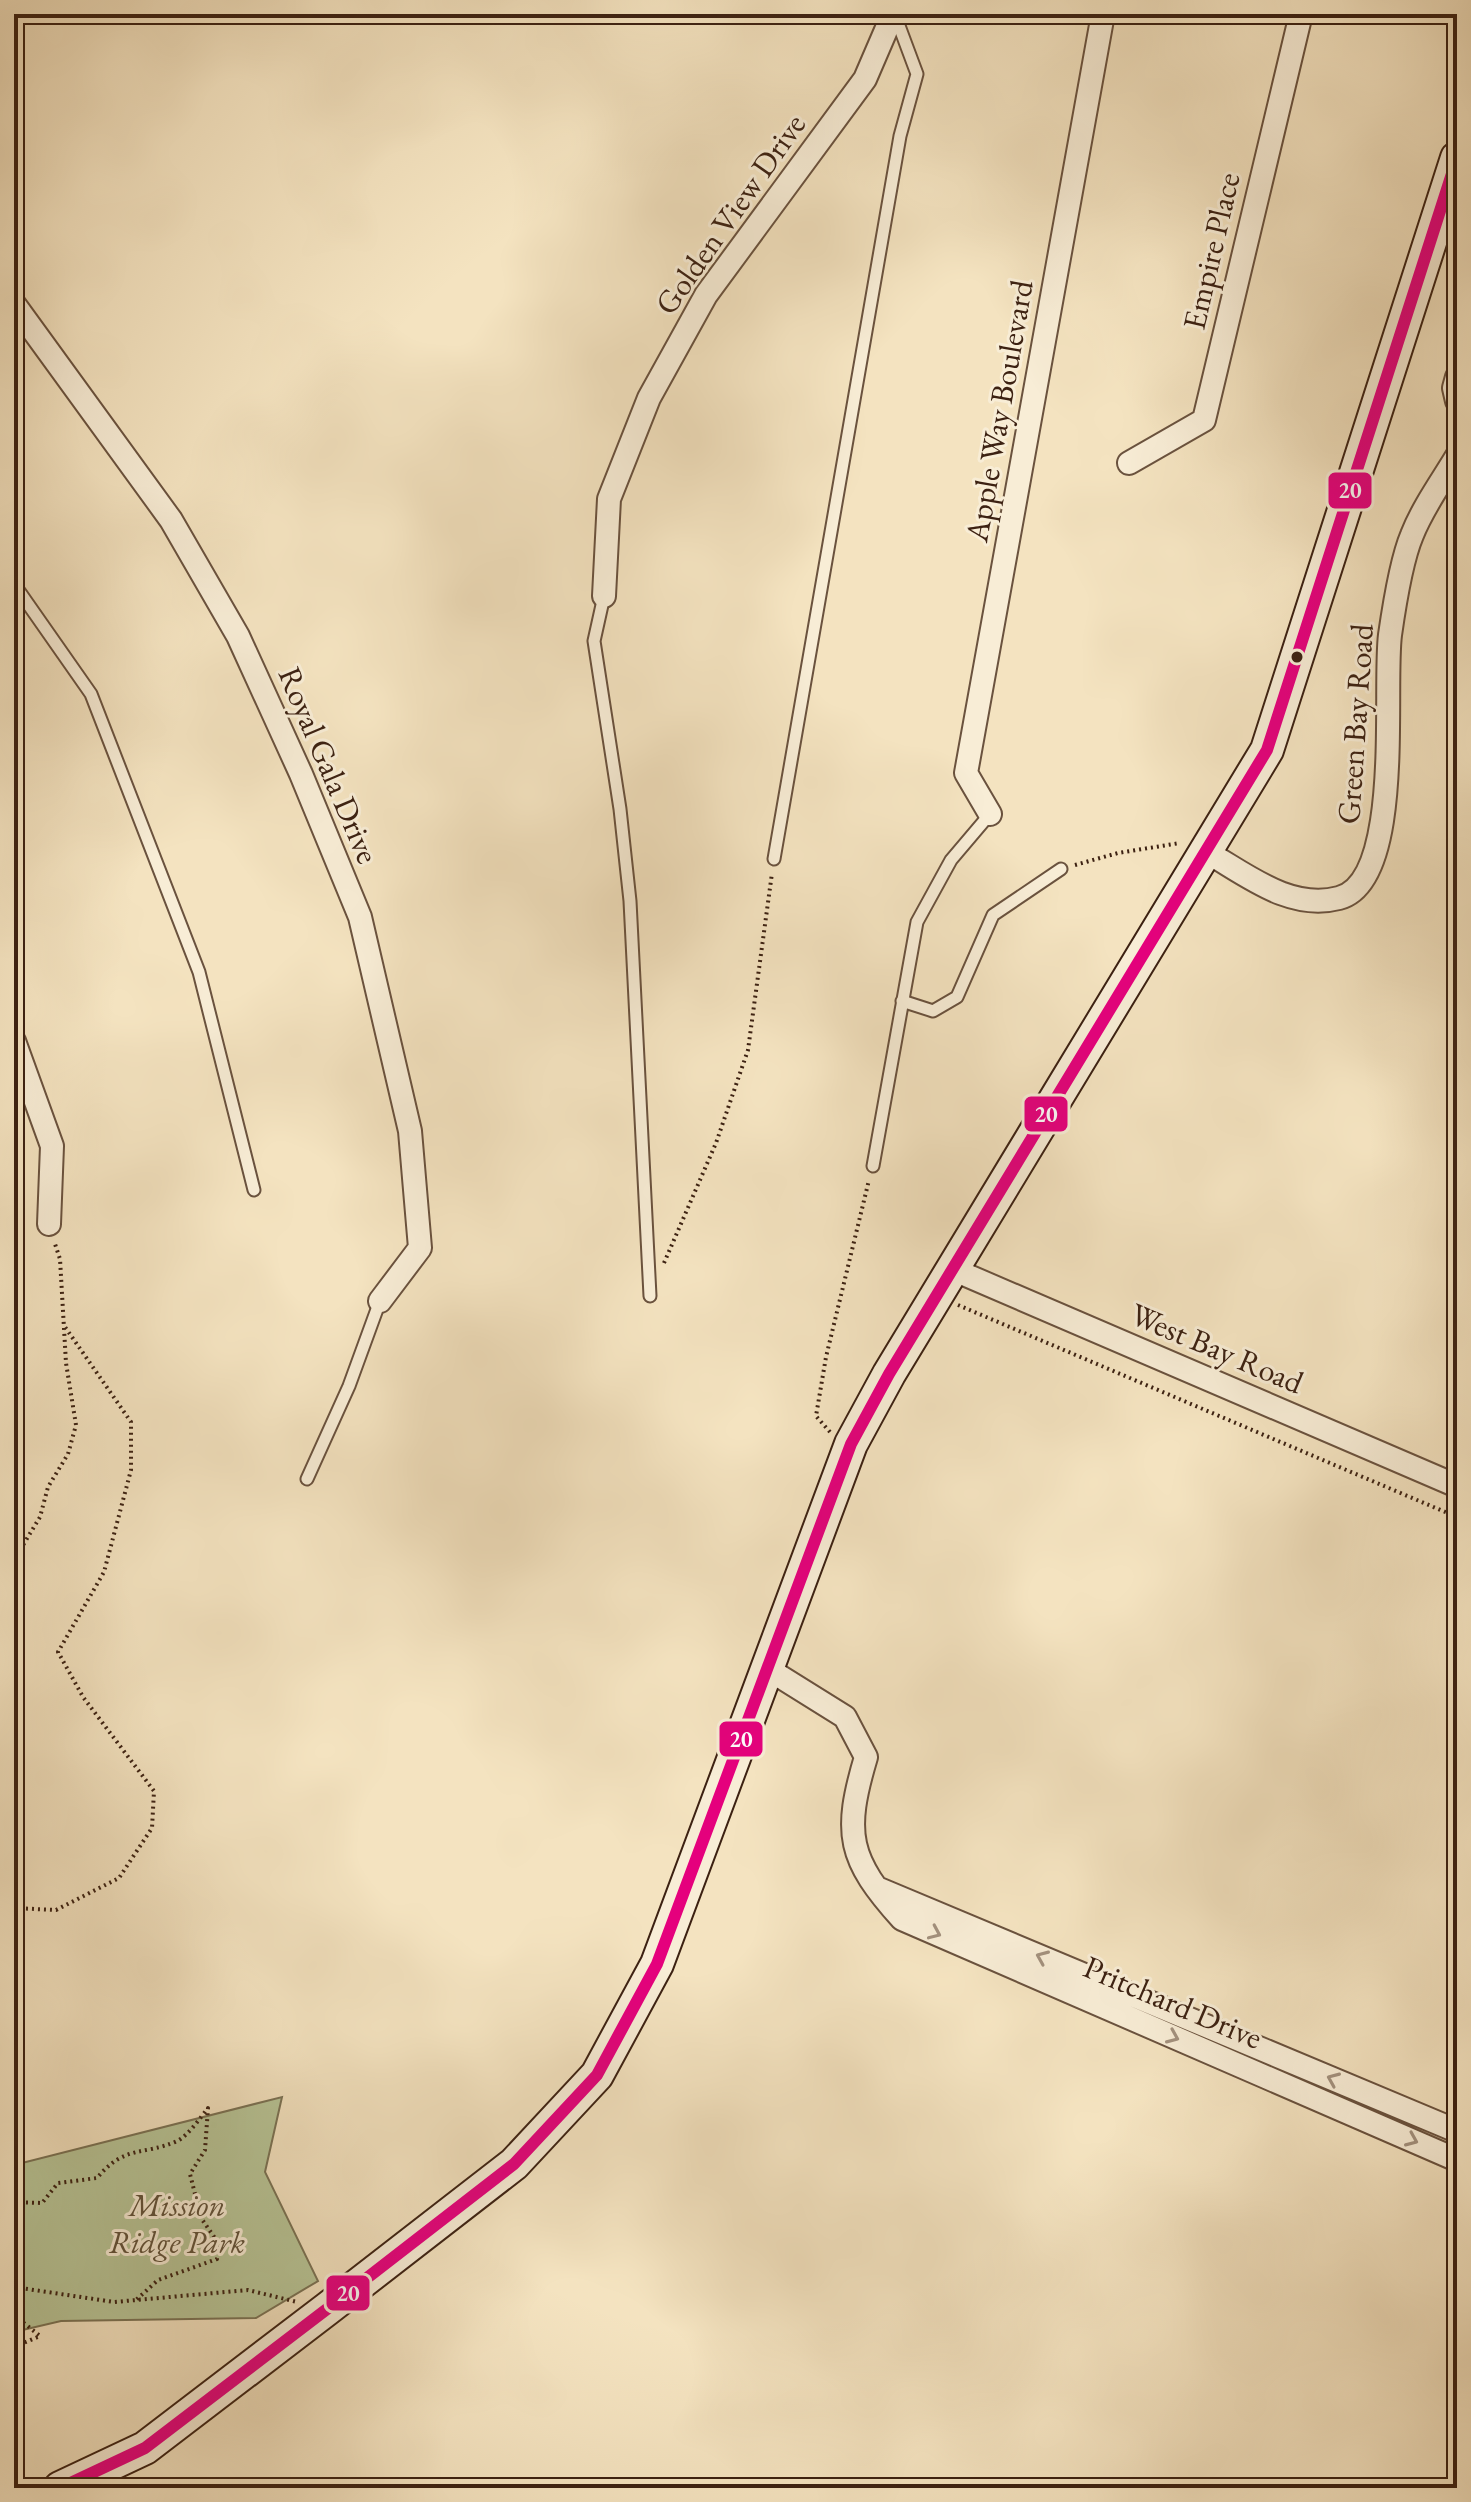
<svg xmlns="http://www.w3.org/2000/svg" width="1471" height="2502" font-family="'EB Garamond',serif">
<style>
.green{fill:#b7c496;stroke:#7a7254;stroke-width:2}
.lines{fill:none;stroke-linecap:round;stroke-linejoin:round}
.lane-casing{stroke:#6a523e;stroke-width:15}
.street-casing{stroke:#6a523e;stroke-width:26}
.secondary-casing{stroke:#3c2112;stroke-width:36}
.path{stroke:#3c2112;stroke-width:4;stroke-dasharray:2 4;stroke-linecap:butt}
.lane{stroke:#f8edd6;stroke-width:11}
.street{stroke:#f8edd6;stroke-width:22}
.secondary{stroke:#f8edd6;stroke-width:32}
.bus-1-casing{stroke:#f8edd6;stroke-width:18}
.bus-1{stroke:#e5007d;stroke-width:12}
.oneway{stroke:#a3917e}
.bus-dot{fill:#3c2112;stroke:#f8edd6;stroke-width:3}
.labels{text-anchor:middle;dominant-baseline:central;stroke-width:6;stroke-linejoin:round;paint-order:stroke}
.street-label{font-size:32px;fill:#3c2112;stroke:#f8edd6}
.park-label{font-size:32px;font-style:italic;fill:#61523a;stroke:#f8edd6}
.line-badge{stroke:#f8edd6;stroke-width:3}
.badge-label{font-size:22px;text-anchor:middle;font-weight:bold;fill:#fff}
</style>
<rect width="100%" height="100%" fill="#f4e3c0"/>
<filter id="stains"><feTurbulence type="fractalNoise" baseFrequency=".0025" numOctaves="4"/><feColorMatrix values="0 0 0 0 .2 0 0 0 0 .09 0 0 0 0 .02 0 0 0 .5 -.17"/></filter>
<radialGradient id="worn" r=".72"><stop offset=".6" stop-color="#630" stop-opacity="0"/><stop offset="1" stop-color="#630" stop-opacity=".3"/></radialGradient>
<path class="green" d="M 282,2097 L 265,2172 L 318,2281 L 256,2318 L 61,2321 L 14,2332 L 14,2165 Z"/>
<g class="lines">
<defs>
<path id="lane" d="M 14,584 L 91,694 L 199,972 L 254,1190
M 604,596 L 594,641 L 620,809 L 630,901 L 650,1296
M 774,859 L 900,136 L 917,74 L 895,15
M 902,1001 L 933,1011 L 957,997 L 993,915 L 1061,869
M 873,1166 L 917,922 L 951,860 L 990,814
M 307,1479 L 349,1386 L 380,1301"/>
<path id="street" d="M 14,304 L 171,520 L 238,636 L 301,774 L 360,917 L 410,1131 L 420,1248 L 380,1301
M 1457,377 L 1454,388 L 1457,401
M 1129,463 L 1204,420 L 1301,14
M 604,596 L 609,499 L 649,398 L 706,295 L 865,79 L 893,14
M 990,814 L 966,773 L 1103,14
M 1205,851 C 1246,874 1289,911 1339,898 C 1404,881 1383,689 1390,635 C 1394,607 1401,561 1412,535 C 1423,507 1442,481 1457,456
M 14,1041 L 52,1146 L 49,1224
M 952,1269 L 1457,1486
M 768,1669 L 845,1717 L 866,1757 C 843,1834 848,1859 902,1919 L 1457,2160
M 879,1889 L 1457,2131"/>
<path id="secondary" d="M 60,2488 L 145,2448 L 327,2309 L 514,2164 L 597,2075 L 657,1964 L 851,1444 L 889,1374 L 1267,750 L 1457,158"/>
</defs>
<use href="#lane" class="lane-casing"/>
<use href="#street" class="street-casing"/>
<use href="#secondary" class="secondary-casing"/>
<path class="path" d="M 1075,865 L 1118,853 L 1180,843
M 664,1263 L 716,1143 L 748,1050 L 772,873
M 958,1305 L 1457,1517
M 830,1432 L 816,1416 L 826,1357 L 869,1180
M 14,1560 L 40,1517 L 48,1487 L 68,1454 L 76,1425 L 66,1363 L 60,1259 L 54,1241
M 14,1908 L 56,1910 L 119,1878 L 152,1828 L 154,1791 L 83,1697 L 58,1652 L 104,1572 L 131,1470 L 131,1422 L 65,1327
M 14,2202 L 42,2203 L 58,2183 L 97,2178 C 125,2144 144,2156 177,2141 C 188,2136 200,2118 208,2108 L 205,2150 L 190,2174 L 201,2218 L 217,2241 L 217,2259 L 158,2280 L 136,2300
M 14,2287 L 114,2302 L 248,2290 L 297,2302
M 14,2315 L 40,2336 L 14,2347"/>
<use href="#lane" class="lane"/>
<use href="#street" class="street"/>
<use href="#secondary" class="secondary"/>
<defs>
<path id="bus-1" d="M 60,2488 L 145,2448 L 327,2309 L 514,2164 L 597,2075 L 657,1964 L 851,1444 L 889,1374 L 1267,750 L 1457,158"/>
</defs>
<use href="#bus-1" class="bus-1-casing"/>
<use href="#bus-1" class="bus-1"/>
</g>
<defs><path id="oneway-chevron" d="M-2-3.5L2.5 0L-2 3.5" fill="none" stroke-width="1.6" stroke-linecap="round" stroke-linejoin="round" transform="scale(2)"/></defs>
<g class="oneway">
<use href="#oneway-chevron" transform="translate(935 1933) rotate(24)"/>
<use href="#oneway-chevron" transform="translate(1042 1957) rotate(-157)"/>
<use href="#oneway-chevron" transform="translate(1173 2037) rotate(23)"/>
<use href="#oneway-chevron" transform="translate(1333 2079) rotate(-157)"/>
<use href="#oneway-chevron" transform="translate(1412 2140) rotate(23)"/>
</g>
<circle class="bus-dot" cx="1297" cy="657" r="7"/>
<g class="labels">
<g class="street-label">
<text transform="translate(730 214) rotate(-55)">Golden View Drive</text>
<text transform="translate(1211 251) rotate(-77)">Empire Place</text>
<text transform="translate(999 411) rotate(-80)">Apple Way Boulevard</text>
<text transform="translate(1355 724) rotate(-86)">Green Bay Road</text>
<text transform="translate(329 765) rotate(67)">Royal Gala Drive</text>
<text transform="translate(1217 1348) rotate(23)">West Bay Road</text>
<text transform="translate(1173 2002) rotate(23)">Pritchard Drive</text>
</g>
<g class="park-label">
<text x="177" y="2205">Mission<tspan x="177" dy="37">Ridge Park</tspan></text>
</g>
</g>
<g class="line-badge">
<rect x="1327" y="471" width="46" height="39" rx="8" fill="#e5007d"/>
<rect x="1023" y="1095" width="46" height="38" rx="8" fill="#e5007d"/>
<rect x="718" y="1720" width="46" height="38" rx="8" fill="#e5007d"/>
<rect x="325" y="2274" width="46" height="38" rx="8" fill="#e5007d"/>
</g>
<g class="badge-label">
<text x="1350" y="498">20</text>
<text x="1046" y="1122">20</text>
<text x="741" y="1747">20</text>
<text x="348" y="2301">20</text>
</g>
<rect width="1471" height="2502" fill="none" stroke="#f4e3c0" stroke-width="48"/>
<rect x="16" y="16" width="1439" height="2470" fill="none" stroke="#3c2112" stroke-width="4"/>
<rect x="24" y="24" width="1423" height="2454" fill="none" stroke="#3c2112" stroke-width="2"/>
<rect width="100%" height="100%" filter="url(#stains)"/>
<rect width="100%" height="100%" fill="url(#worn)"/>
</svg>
